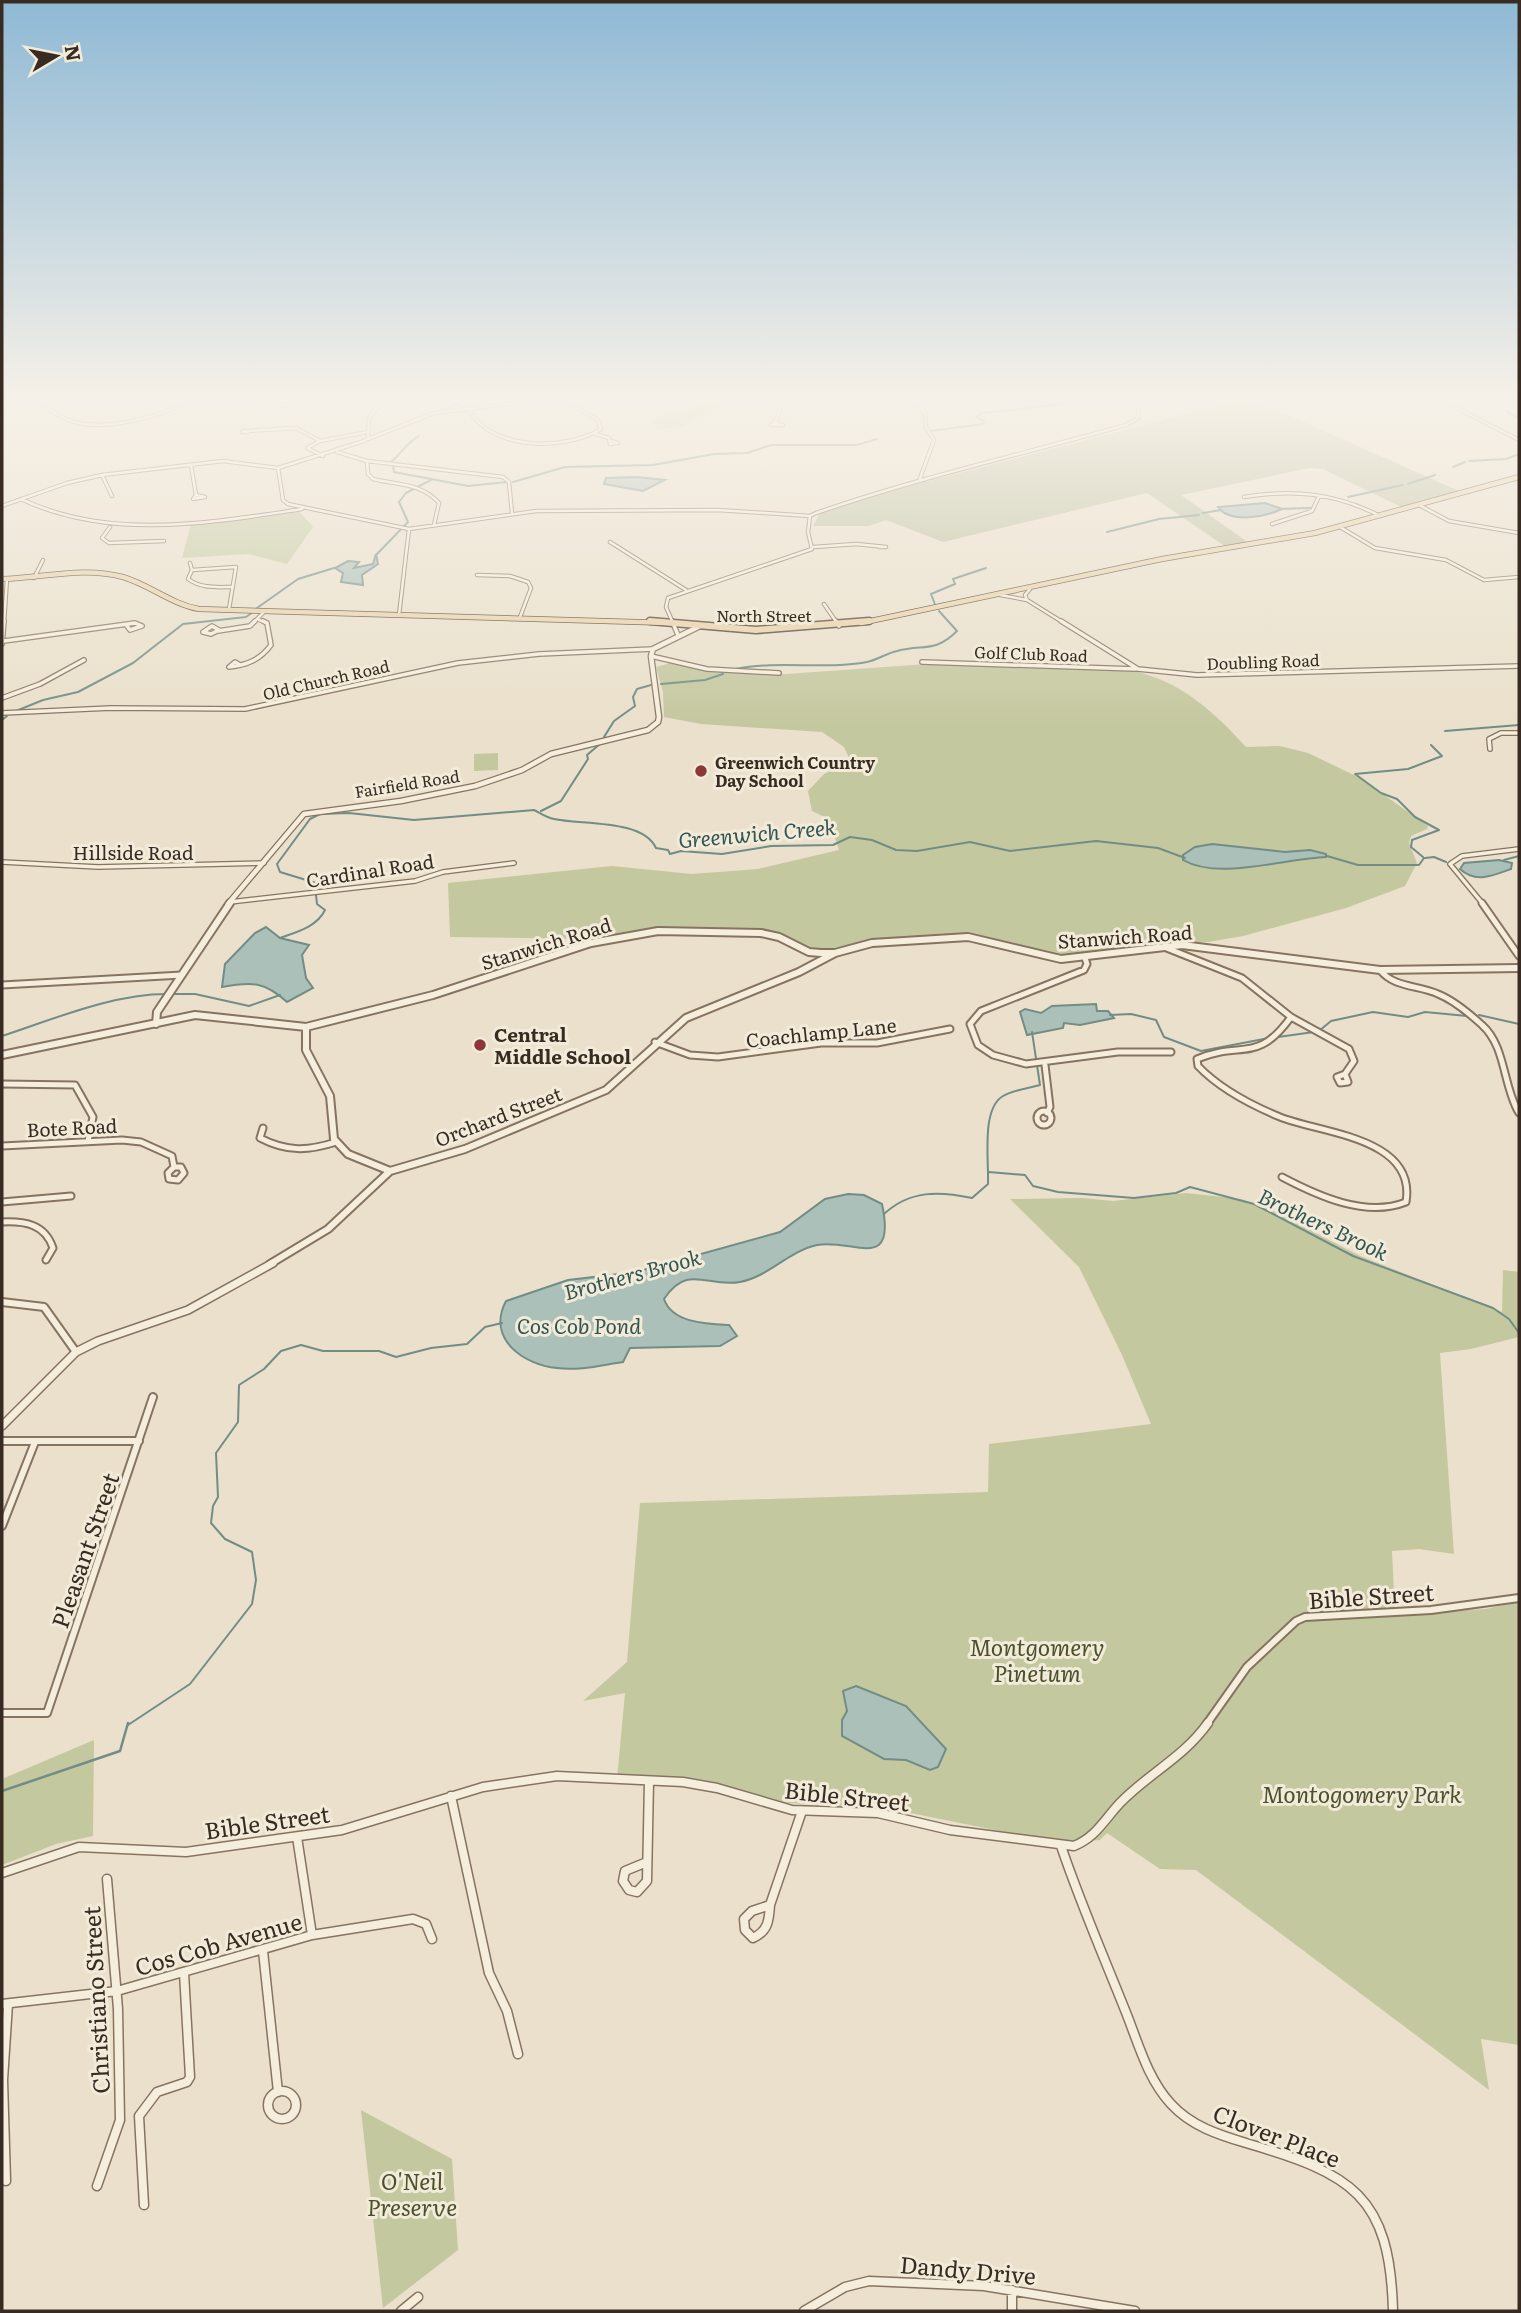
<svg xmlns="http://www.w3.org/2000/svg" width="1521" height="2313" font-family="Literata,serif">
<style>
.green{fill:#c4c89f}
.cemetery{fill:#bbbe9d}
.water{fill:#abc0b9;stroke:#728d86;stroke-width:2}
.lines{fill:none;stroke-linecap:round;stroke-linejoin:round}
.stream-far1{stroke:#728d86;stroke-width:2}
.stream{stroke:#728d86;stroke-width:2.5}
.minor-far4-casing{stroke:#867461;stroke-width:4.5}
.minor-far3-casing{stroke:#867461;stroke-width:6}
.minor-far2-casing{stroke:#867461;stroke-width:9}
.minor-far1-casing{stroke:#867461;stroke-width:10}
.minor-casing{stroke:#867461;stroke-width:11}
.tertiary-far2-casing{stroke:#867461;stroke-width:7}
.tertiary-far1-casing{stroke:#867461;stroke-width:10}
.tertiary-casing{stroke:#867461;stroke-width:10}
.primary-far1-casing{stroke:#544234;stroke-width:6}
.primary-casing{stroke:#544234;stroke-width:9}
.minor-far4{stroke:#f6eedd;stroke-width:2.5}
.minor-far3{stroke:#f6eedd;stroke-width:3.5}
.minor-far2{stroke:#f6eedd;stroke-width:5}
.minor-far1{stroke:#f6eedd;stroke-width:6}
.minor{stroke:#f6eedd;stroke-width:8}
.tertiary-far2{stroke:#f6eedd;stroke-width:4.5}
.tertiary-far1{stroke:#f6eedd;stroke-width:6}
.tertiary{stroke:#f6eedd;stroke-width:7}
.primary-far1{stroke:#e9d3a8;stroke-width:4.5}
.primary{stroke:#e9d3a8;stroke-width:6}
.poi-dot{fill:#8e3739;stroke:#f3ebda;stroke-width:2.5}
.labels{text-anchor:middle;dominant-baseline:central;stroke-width:6;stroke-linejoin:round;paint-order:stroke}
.far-street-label{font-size:16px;fill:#382c22;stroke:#f3ebda}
.far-poi-label{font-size:16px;font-weight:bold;fill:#382c22;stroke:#f3ebda;text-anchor:start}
.street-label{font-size:19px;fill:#382c22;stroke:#f3ebda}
.poi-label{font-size:19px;font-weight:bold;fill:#382c22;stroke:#f3ebda;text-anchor:start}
.water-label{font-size:21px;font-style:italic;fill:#335653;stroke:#f3ebda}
.near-street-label{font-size:23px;fill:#382c22;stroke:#f3ebda}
.near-park-label{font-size:23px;font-style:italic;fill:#49522b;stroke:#f3ebda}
</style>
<rect width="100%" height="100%" fill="#eae0cb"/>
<path class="green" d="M 702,402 L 729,402 L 681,427 L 657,429 L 651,419 L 661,418 L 666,412 L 683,413 Z
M 299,511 L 313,527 L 287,564 L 248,554 L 182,558 L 191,524 Z
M 670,663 L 727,672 L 786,674 L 942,663 L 1133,671 C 1181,681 1214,712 1246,747 L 1280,746 L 1308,753 L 1360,778 L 1428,826 L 1427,829 L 1411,836 L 1409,843 L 1417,863 L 1405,886 L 1346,908 L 1243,936 L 1208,942 L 1161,942 L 1069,957 L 1035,952 L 979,935 L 957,934 L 872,940 L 824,950 L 809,947 L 776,933 L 732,929 L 662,929 L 592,939 L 450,937 L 448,883 L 612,866 L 692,874 L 758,869 L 839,850 L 829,819 L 812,811 L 808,791 L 824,774 L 848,763 L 849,758 L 844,747 L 822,732 L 701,724 L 664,717 L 663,692 L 656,667 Z
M 498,753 L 498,770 L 474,771 L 474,754 Z
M 1186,1193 L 1241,1199 L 1265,1207 L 1360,1256 L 1502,1312 L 1503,1270 L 1519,1272 L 1519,1337 L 1471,1349 L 1440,1353 L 1454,1554 L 1419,1549 L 1392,1551 L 1395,1614 L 1486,1609 L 1519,1601 L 1519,2045 L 1481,2039 L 1489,2090 L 1196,1870 L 1160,1869 L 1107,1833 L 1100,1840 L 1058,1843 L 886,1808 L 788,1803 L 717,1786 L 617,1779 L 625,1693 L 583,1701 L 627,1662 L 640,1503 L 988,1492 L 989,1444 L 1151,1424 L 1122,1355 L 1079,1267 L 1010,1199 L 1082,1198 L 1113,1201 Z
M 94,1740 L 93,1836 L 56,1844 L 2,1865 L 2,1779 Z
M 361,2110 L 452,2159 L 458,2250 L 383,2308 Z"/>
<path class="cemetery" d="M 1232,402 L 1272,408 L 1459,491 L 1401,507 L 1323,469 L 1310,468 L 1181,495 L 1249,543 L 1226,547 L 1147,493 L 943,542 L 886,520 L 869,526 L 813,526 L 820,513 L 882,493 Z"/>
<path class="water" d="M 637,477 L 665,480 L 643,491 L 604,484 L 606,478 Z
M 1265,503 L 1282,509 C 1265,517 1230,524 1218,507 Z
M 376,554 L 378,564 L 362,575 L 363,585 L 341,582 L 343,573 L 335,568 L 348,561 L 359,562 L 354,568 L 373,564 Z
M 1212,844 L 1285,852 L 1310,850 L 1326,854 L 1326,857 C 1287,858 1219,881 1183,860 L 1183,855 L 1195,847 Z
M 1499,860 L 1512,863 L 1511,869 C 1494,875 1476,884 1460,869 L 1464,863 Z
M 266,927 L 280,938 L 309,945 L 302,955 L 306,978 L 313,988 L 287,1002 C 265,982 252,981 222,987 L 225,964 L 255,933 Z
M 1096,1004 L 1097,1011 L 1108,1011 L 1114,1018 L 1080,1025 L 1064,1023 L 1063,1028 L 1027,1035 L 1020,1012 L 1025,1009 L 1041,1013 L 1052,1006 Z
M 848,1194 L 864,1195 L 882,1204 C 897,1274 852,1238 817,1245 C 789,1251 768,1277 740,1282 C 707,1288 688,1263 664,1299 C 672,1323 707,1324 729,1325 L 737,1336 L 720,1346 L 630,1348 L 623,1362 C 602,1365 579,1371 557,1368 C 524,1365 486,1339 506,1301 L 568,1280 L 636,1272 L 780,1232 L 825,1199 Z
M 856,1686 L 906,1706 L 946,1749 L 938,1767 L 930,1770 L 906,1760 L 884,1759 L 842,1736 L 842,1720 L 847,1711 L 843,1691 Z"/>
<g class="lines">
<path class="stream-far1" d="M 445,409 L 463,402
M 1506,411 L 1519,418
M 931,431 L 983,424 L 984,421 L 976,417 L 982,413 L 1079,402
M 392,461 C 403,452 406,443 419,436
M 1469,461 L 1506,459 L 1519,454
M 393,465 L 394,472 L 468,486 L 507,482
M 1453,467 L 1465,462
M 513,482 L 565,467 L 653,465 L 714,454 L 747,453 L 771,445 L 857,445 L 877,439
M 1408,484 L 1435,475
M 1348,497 L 1403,485
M 1279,509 L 1310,508
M 1203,513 L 1221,510
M 1107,532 L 1159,519 L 1199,515
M 377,554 L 408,522 L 399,502 L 406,493 L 431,480
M 936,607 L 931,594 L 955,584 L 953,579 L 986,568
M 257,608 L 298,579 L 334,568
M 736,669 C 779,660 824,670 867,662 C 877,660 887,653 897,651 C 924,644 935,653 957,631 L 939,611
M 661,684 L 705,680 L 723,674
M 16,711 L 43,700 L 78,692 L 133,663 L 183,624 L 246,617 L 253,612
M 2,720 L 7,716
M 1445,731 L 1519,725
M 604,737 L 614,721 L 635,706 L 633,697 L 637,689 L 651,685
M 541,811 L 561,801 L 588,759 L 587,755 L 601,743
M 1327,856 L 1358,865 L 1419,865 L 1424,858
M 1423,857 L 1411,847 L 1412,840 L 1439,830 L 1415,817 L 1397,799 L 1381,793 L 1355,774 L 1408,769 L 1442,756 L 1431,745
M 1425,858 L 1434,857 L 1446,862
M 1504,860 L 1519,856
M 317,889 L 316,883 L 280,872 L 277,864 L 310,819 L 320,814 L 349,813 L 414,820 L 534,810 C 540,813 547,818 554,819 C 582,825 643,819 656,848 L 668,850 L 670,854 L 681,851 L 722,854 L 771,846 L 833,845 L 850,837 L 872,840 L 896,850 L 917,851 L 970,842 L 1010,851 L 1096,841 L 1158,848 L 1185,858
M 280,938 C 296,932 317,927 325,910 L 317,904 L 316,895
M 173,994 L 195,994 L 249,1006 L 280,995
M 1110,1015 L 1131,1014 L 1156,1020 L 1164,1037 L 1201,1051 L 1269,1038
M 1479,1015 L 1519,1024
M 1319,1031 L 1331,1021 L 1373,1012 L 1408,1017 L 1425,1012 L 1467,1016
M 2,1036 C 54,1019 112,994 167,994
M 1278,1037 L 1314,1032
M 989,1172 L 1025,1175 L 1033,1186 L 1058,1192 L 1134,1198 L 1176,1193 L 1190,1187 L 1254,1204 L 1353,1256 L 1493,1308 L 1509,1319 L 1519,1333
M 884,1214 C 910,1190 939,1191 972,1198 L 988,1184 C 989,1160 981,1109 1003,1096 C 1013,1090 1029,1088 1040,1085 L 1032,1032
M 128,1725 L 190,1684 L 252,1604 L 256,1580 L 252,1552 L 225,1539 L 211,1523 L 213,1506 L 218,1497 L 216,1453 L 238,1422 L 239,1385 L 264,1369 L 281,1351 L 301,1345 L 323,1351 L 379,1351 L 396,1357 L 431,1348 L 467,1344 L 485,1327 L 502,1323"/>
<path class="stream" d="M 2,1791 L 120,1751 L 128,1723"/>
<defs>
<path id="minor-far4" d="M 34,402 C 49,408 62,420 78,423 C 113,430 158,416 190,402
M 274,402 L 287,406 L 279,404
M 909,402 L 925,412 L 926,427 L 934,440 L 919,481
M 1165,402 L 1188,402
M 1445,402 L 1519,440
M 2,407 L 15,402
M 469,410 C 492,451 565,451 601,429 L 597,419 L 565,402
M 775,422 L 783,425 L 771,425 Z
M 775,422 L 781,407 L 779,402
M 244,431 L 247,431 L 248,432 L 242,432 Z
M 247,431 L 296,428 L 320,441
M 595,434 L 609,438 L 610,444 L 618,443 L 611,441
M 368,439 L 434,413 L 524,402
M 337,452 L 367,461 L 503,477 L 509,482 L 512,513
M 323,456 L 307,448 L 320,441 L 368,432
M 367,461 L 368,474 L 373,479 C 397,485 422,483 439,503 L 434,525
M 191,465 L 196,495
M 278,468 L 283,500 L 288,504 L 409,529 L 536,511 L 718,510 L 810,516
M 102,475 L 112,496
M 196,495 L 205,497 L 193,499 Z
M 1244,497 C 1293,489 1336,493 1380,516
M 21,499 C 110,541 209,523 302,509
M 1419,505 L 1449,521 L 1519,533
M 2,506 L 67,483 L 102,475 L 223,461 L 278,468 L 364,441 L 368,438 L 369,418 L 382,402
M 1272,524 L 1312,511 L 1319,496
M 110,527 L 102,538 L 109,543 L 164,541
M 1340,527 L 1375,548 L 1446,560 L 1484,580 L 1519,577
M 610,542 L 686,590
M 814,547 L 856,544 L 886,547 L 879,547
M 190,563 L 192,570 L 188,579 C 202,589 217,587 233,587
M 192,570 L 236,567 L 229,609
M 477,575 L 510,576 L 528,582 L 531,588 L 520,617
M 34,578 L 43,560
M 1030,589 L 1025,595 L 1027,600 L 1064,623
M 1000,595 L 1027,600
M 824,604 L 837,623
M 399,615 L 409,529
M 259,620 L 267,623
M 4,623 L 7,579
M 253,623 L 265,611
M 673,623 L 666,607 L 668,598 L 812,549 L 808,532 L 810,516 L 816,513 C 917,478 1023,454 1126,425 L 1138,418 L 1139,402"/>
<path id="minor-far3" d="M 672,621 L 678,635
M 836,621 L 839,626
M 1061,621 L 1138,669 L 1197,675 L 1519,666
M 212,626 L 219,630 L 211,634 L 203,632 Z
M 218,631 L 250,626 L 255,621
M 4,641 L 135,623 L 142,626 L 130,630 L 127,626
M 2,644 L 4,621
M 651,656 L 707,669 L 779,673
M 922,662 L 1136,669
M 240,665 L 235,662 L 229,667 C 247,665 260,660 271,645 L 267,623 L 263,621
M 2,698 L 40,684 L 84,660
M 2,713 L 111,708 L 245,709 L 458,663 L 539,654 L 653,649
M 1490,749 L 1489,739 L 1501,733 L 1519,733
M 2,862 L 98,867 L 264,863
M 230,902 L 415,881 L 443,872 L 514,863
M 1483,904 L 1450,864 L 1462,856 L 1519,849"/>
<path id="minor-far2" d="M 1482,903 L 1519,956
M 1164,947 L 1242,978 L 1291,1017 L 1349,1049 L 1354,1061 L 1345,1074
M 1085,958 L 1087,964 L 1084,970 L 981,1011 L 970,1024 L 978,1045 L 993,1055 L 1026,1064 L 1118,1052 L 1171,1052
M 1380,970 C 1394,988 1419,985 1438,994 C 1453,1000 1470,1014 1482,1025 C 1506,1046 1503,1087 1519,1113
M 2,985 L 182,975
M 655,1042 L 690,1055 L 718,1057 L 821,1043 L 877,1043 L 950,1029
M 1045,1065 L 1050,1107 L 1047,1113
M 1345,1074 L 1348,1082 L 1340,1083 L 1337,1077 Z
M 2,1084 L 75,1085 L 93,1117 L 88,1141
M1037 1118a7 7 0 1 1 14 0a7 7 0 1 1-14 0Z
M 263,1128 L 260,1138 C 287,1152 308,1151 336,1142
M 2,1146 L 122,1140 L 141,1142 L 172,1156 L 174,1167
M 174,1167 L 181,1167 L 184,1173 L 178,1180 L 169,1179 L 168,1173 Z
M 1282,1177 C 1318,1196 1366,1218 1406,1202 C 1417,1137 1319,1133 1280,1117 C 1251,1105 1220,1089 1198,1066 L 1197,1059 C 1243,1040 1256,1065 1291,1017
M 2,1202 L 71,1196
M 2,1222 C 25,1221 45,1224 53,1248 L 46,1260"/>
<path id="minor-far1" d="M 2,1302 L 44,1307 L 76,1352
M 2,1441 L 139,1441
M 2,1526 L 35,1442
M 2,1713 L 47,1713 L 153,1397
M 1206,1725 L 1247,1667 L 1296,1621 L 1305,1617 L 1431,1610 L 1519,1598"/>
<path id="minor" d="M 451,1796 L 489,1973 L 507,2011 L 518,2054
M 297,1837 L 312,1935
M 1061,1846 C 1080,1902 1103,1955 1125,2010 C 1138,2042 1147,2078 1171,2104 C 1191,2126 1219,2135 1246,2143 C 1352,2174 1390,2195 1393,2311
M 647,1862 L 625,1871 L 623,1881 L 629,1890 L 637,1892 L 647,1881 L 649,1781
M 2,1873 L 79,1847 L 186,1852 L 342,1830 L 483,1787 L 557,1776 L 683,1782 L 717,1788 L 792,1810 L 878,1813 L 950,1830 L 1074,1846 C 1096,1837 1104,1820 1120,1803 C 1149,1773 1183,1758 1208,1723
M 770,1905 C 769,1921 768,1931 753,1938 L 745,1930 L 744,1919 L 752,1911 Z
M 770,1905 L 802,1811
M 263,1951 L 278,2092
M 2,2004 L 117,1991 L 312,1935 L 413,1919 L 426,1924 L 432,1939
M268 2105a14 14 0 1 1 28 0a14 14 0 1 1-28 0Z
M 6,2181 L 3,2080 L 8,2004
M 97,2186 L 120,2120 L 118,2009 L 107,1879
M 144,2205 L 139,2116 L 157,2092 L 187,2082 L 190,2077 L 184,1973
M 1012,2290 L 1012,2311
M 401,2311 L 418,2297
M 804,2311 L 845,2287 L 869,2281 L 984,2286 L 1135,2311"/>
<path id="tertiary-far2" d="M 228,904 L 304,814 L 401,801 L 475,786 L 522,770 L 551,754 L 648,730 L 658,722 L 659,717 L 651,656 L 653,649 L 700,626"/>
<path id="tertiary-far1" d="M 156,1024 L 157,1012 L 230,903
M 306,1027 L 306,1050 L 330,1096 L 334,1139 L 348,1154 L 390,1171
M 2,1055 L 195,1015 L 306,1027 L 433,995 L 591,943 L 658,931 L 761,933 L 779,937 L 809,952 L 821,953 L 835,953 L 872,943 L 968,937 L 1061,959 L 1182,945 L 1380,970 L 1519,968
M 270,1264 L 328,1229 L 390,1171 L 465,1149 L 606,1090 L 686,1018 L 799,972 L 835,953"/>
<path id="tertiary" d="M 2,1426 L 76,1352 L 98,1341 L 188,1310 L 273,1263"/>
<path id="primary-far1" d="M 2,579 C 42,578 84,566 123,577 C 150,585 171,604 199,609 L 672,623
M 861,623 L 1162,559 L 1315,533 L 1519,477"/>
<path id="primary" d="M 650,621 L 756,630 L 869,621"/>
</defs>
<use href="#minor-far4" class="minor-far4-casing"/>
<use href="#minor-far3" class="minor-far3-casing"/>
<use href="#minor-far2" class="minor-far2-casing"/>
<use href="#minor-far1" class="minor-far1-casing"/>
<use href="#minor" class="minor-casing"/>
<use href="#tertiary-far2" class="tertiary-far2-casing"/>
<use href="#tertiary-far1" class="tertiary-far1-casing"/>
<use href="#tertiary" class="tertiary-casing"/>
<use href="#primary-far1" class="primary-far1-casing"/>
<use href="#primary" class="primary-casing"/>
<use href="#minor-far4" class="minor-far4"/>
<use href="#minor-far3" class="minor-far3"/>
<use href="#minor-far2" class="minor-far2"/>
<use href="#minor-far1" class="minor-far1"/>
<use href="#minor" class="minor"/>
<use href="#tertiary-far2" class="tertiary-far2"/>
<use href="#tertiary-far1" class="tertiary-far1"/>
<use href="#tertiary" class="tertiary"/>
<use href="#primary-far1" class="primary-far1"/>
<use href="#primary" class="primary"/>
</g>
<linearGradient id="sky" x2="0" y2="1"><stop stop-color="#8fb9d5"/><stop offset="0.55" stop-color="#f6f1e8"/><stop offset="1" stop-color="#f6f1e8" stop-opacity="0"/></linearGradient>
<rect width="1521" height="726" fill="url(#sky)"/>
<g class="poi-dot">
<circle cx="701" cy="771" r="7"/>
<circle cx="480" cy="1045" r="7"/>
</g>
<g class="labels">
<g class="far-street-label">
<text x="764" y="615">North Street</text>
<text transform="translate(1031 653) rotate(2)">Golf Club Road</text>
<text transform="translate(1263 661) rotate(-2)">Doubling Road</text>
<text transform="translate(326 679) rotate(-13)">Old Church Road</text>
<text transform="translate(407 783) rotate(-9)">Fairfield Road</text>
</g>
<g class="far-poi-label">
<text x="715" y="762">Greenwich Country<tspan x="715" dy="18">Day School</tspan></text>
</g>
<g class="street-label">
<text x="133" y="852">Hillside Road</text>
<text transform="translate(370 870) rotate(-9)">Cardinal Road</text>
<text transform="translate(1125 936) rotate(-4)">Stanwich Road</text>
<text transform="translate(546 943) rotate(-17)">Stanwich Road</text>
<text transform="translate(821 1032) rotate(-6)">Coachlamp Lane</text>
<text transform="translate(498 1116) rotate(-21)">Orchard Street</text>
<text transform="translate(72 1127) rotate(-3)">Bote Road</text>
</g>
<g class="poi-label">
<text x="494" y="1034">Central<tspan x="494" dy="22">Middle School</tspan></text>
</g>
<g class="water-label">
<text transform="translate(757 832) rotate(-5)">Greenwich Creek</text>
<text transform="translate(1324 1223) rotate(25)">Brothers Brook</text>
<text transform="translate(632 1273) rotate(-15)">Brothers Brook</text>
<text x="579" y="1324">Cos Cob Pond</text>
</g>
<g class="near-street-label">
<text transform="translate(84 1550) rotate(-71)">Pleasant Street</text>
<text transform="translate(1371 1595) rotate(-4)">Bible Street</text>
<text transform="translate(847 1795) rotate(6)">Bible Street</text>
<text transform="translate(267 1821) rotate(-8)">Bible Street</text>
<text transform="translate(218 1943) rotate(-16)">Cos Cob Avenue</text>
<text transform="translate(95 2000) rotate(-93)">Christiano Street</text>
<text transform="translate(1277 2135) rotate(21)">Clover Place</text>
<text transform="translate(968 2269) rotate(5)">Dandy Drive</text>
</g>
<g class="near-park-label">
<text x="1037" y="1646">Montgomery<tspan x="1037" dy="26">Pinetum</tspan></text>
<text x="1362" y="1793">Montogomery Park</text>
<text x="412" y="2180">O'Neil<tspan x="412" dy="26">Preserve</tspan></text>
</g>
</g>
<rect width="1521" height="2313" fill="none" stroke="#382c22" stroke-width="7"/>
<g transform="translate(56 56) rotate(80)" stroke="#f3ebda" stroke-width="5" paint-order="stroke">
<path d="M0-5L12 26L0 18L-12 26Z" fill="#382c22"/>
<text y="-10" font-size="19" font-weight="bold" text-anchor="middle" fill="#382c22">N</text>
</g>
</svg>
